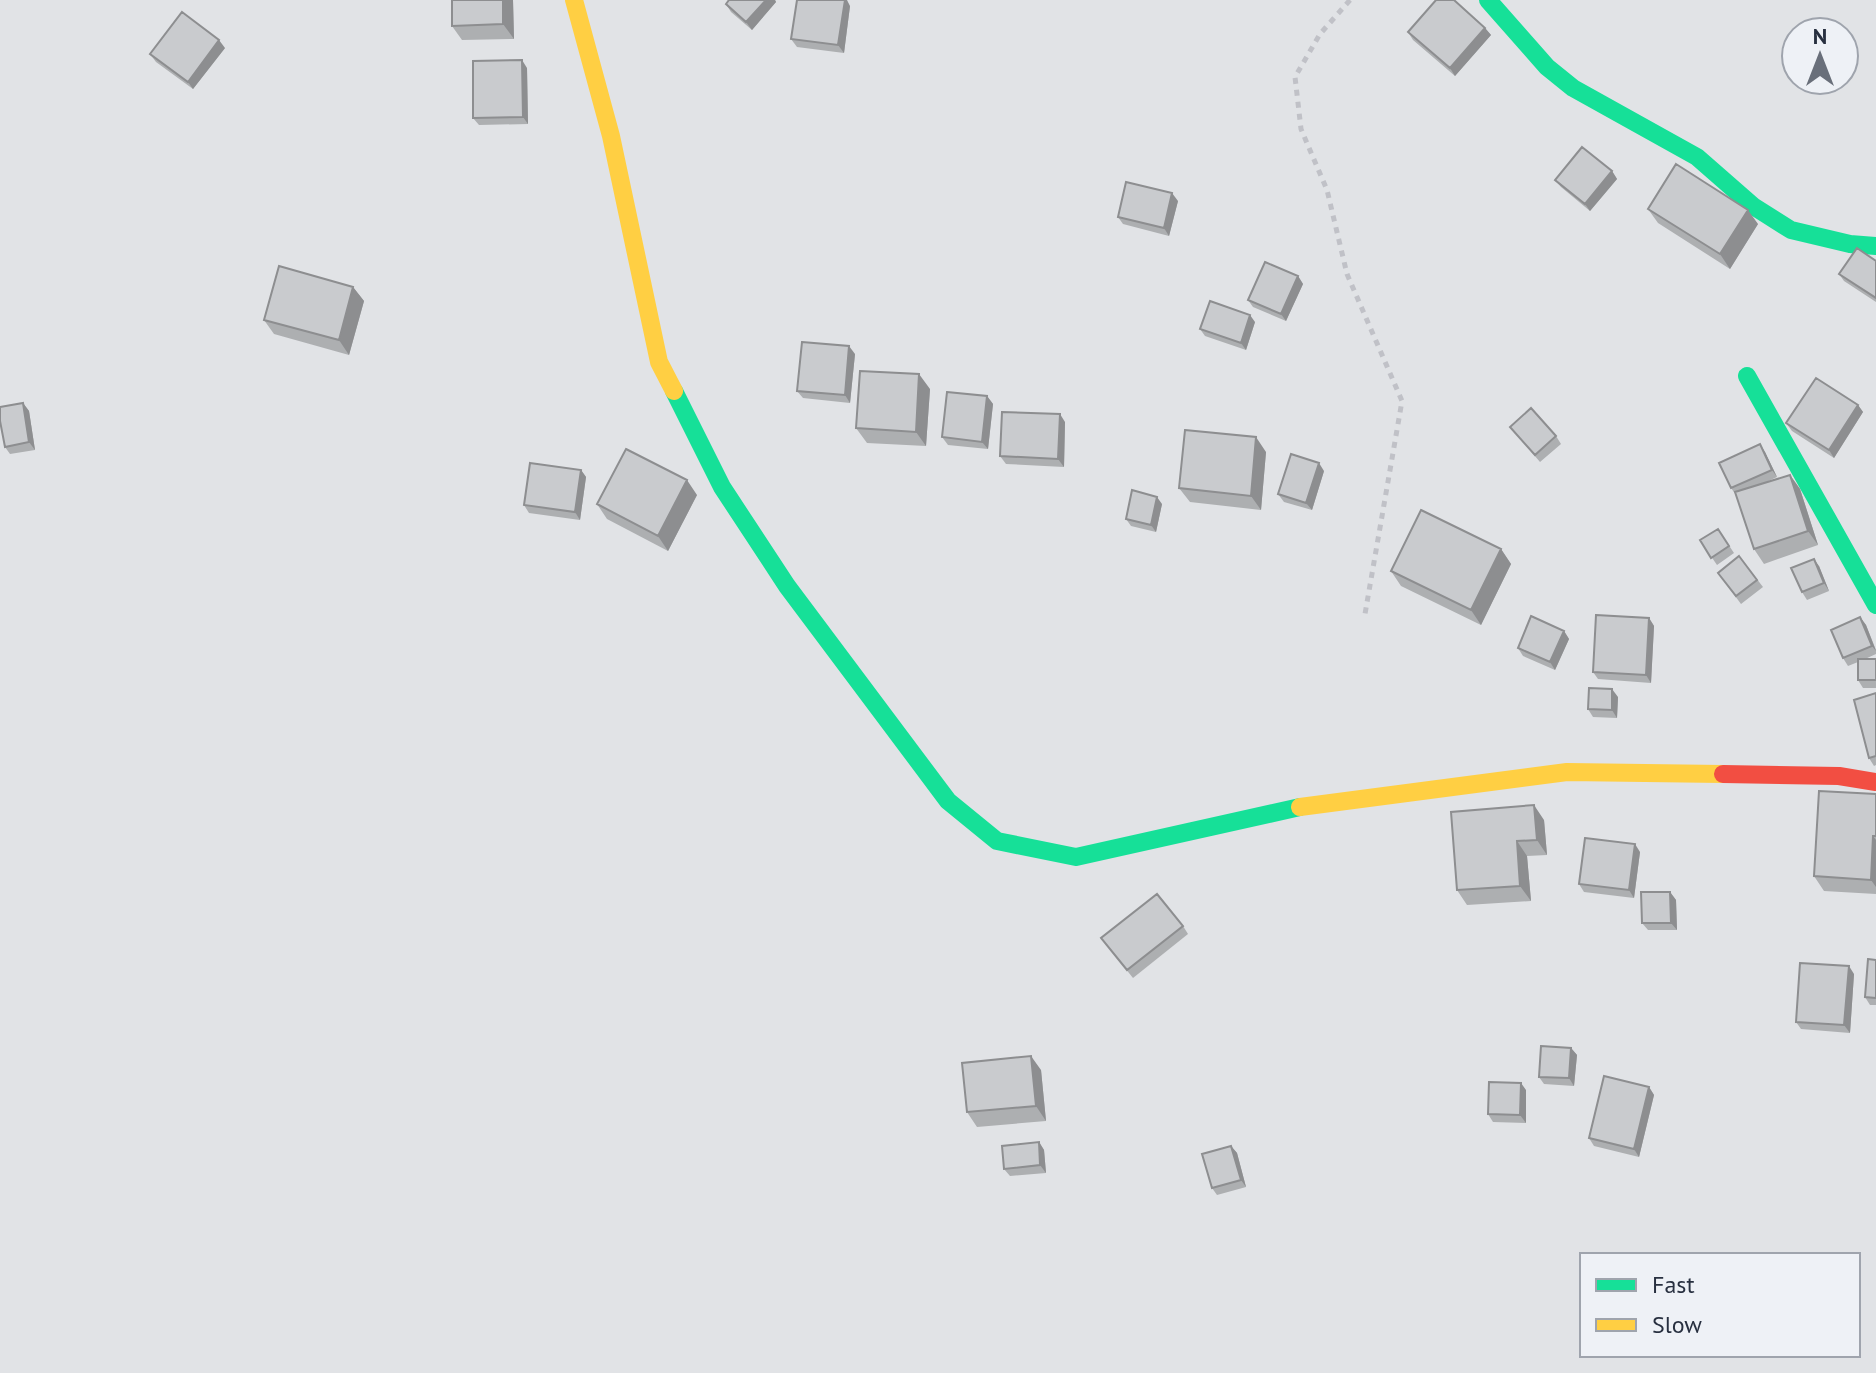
<svg xmlns="http://www.w3.org/2000/svg" width="1876" height="1373" font-family="'PT Sans',sans-serif">
<style>
.lines{fill:none;stroke-linecap:round;stroke-linejoin:round}
.path{stroke:#c0c1c7;stroke-width:5;stroke-dasharray:6 6;stroke-linecap:butt}
.fast{stroke:#16e098;stroke-width:18}
.slow{stroke:#ffcf43;stroke-width:18}
.jam{stroke:#f24e42;stroke-width:18}
.wall{fill:#adafb1}
.shaded-wall{fill:#8d8e90}
.building{fill:#c9cbce;stroke:#8d8e90;stroke-width:2}
</style>
<rect width="100%" height="100%" fill="#e1e3e6"/>
<g class="lines">
<path class="path" d="M 1350,0 L 1320,34 L 1295,77 L 1301,129 L 1327,190 L 1347,274 L 1402,401 L 1365,614"/>
<path class="fast" d="M 1488,0 L 1547,67 L 1573,88 L 1697,157 L 1753,206 L 1791,230 L 1850,244 L 1876,246
M 1747,376 L 1876,605
M 674,391 L 722,487 L 787,586 L 948,801 L 997,841 L 1076,857 L 1300,807"/>
<path class="slow" d="M 574,0 L 611,136 L 659,362 L 674,391
M 1300,807 L 1567,772 L 1723,774"/>
<path class="jam" d="M 1723,774 L 1839,776 L 1876,782"/>
</g>
<path class="wall" d="M 513,0 L 514,39 L 462,40 L 452,26 Z
M 729,0 L 775,0 L 776,2 L 752,30 L 731,12 L 726,4 Z
M 850,6 L 844,53 L 797,47 L 791,39 Z
M 1485,28 L 1491,35 L 1455,76 L 1413,40 L 1408,32 Z
M 225,48 L 193,89 L 156,62 L 150,54 Z
M 527,68 L 528,124 L 479,125 L 473,118 Z
M 1612,171 L 1617,179 L 1590,211 L 1561,187 L 1555,180 Z
M 1178,201 L 1169,236 L 1123,224 L 1118,217 Z
M 1648,209 L 1758,224 L 1730,269 L 1658,223 Z
M 1876,261 L 1876,302 L 1844,281 L 1839,274 Z
M 1298,276 L 1303,284 L 1286,321 L 1253,307 L 1248,300 Z
M 353,287 L 364,301 L 349,355 L 274,334 L 264,320 Z
M 1255,322 L 1246,350 L 1205,336 L 1200,329 Z
M 855,354 L 850,403 L 803,398 L 797,391 Z
M 930,389 L 926,446 L 867,443 L 856,428 Z
M 987,396 L 993,404 L 988,449 L 948,445 L 942,437 Z
M 23,403 L 29,411 L 35,450 L 10,454 L 5,447 Z
M 1858,405 L 1863,412 L 1834,458 L 1792,431 L 1786,423 Z
M 1065,422 L 1064,467 L 1006,464 L 1000,456 Z
M 1510,427 L 1556,436 L 1561,444 L 1540,462 Z
M 1266,452 L 1261,510 L 1190,502 L 1179,488 Z
M 1765,452 L 1777,477 L 1764,483 L 1790,475 L 1800,489 L 1818,545 L 1764,564 L 1754,549 L 1736,495 L 1731,488 Z
M 581,470 L 586,477 L 580,520 L 529,513 L 524,505 Z
M 1324,471 L 1312,510 L 1284,502 L 1278,494 Z
M 697,495 L 668,551 L 607,519 L 597,504 Z
M 1162,504 L 1156,532 L 1131,526 L 1126,519 Z
M 1718,529 L 1734,553 L 1717,565 L 1700,540 Z
M 1501,549 L 1511,564 L 1481,625 L 1401,586 L 1391,571 Z
M 1739,556 L 1763,587 L 1741,604 L 1718,573 Z
M 1819,566 L 1829,591 L 1807,600 L 1802,592 Z
M 1860,617 L 1866,625 L 1876,650 L 1876,654 L 1865,659 L 1876,659 L 1876,688 L 1863,688 L 1858,680 L 1858,662 L 1848,666 L 1843,658 Z
M 1649,618 L 1654,626 L 1651,683 L 1598,679 L 1593,672 Z
M 1564,631 L 1569,639 L 1555,670 L 1523,656 L 1518,648 Z
M 1876,693 L 1876,765 L 1874,766 L 1869,758 Z
M 1618,697 L 1617,718 L 1593,717 L 1588,709 Z
M 1876,794 L 1876,894 L 1824,891 L 1814,876 Z
M 1544,820 L 1547,855 L 1527,856 L 1531,901 L 1467,905 L 1457,890 Z
M 1640,852 L 1634,898 L 1584,892 L 1579,884 Z
M 1670,892 L 1676,900 L 1677,930 L 1648,930 L 1642,923 Z
M 1183,926 L 1188,934 L 1133,978 L 1101,938 Z
M 1876,960 L 1876,1005 L 1870,1005 L 1865,997 Z
M 1854,974 L 1850,1033 L 1801,1029 L 1796,1022 Z
M 1571,1048 L 1577,1055 L 1574,1086 L 1544,1084 L 1539,1077 Z
M 1041,1070 L 1046,1121 L 977,1127 L 967,1112 Z
M 1649,1087 L 1654,1095 L 1639,1157 L 1594,1146 L 1589,1138 Z
M 1526,1090 L 1526,1123 L 1493,1122 L 1488,1114 Z
M 1039,1142 L 1044,1150 L 1046,1173 L 1010,1176 L 1004,1169 Z
M 1231,1146 L 1237,1153 L 1246,1187 L 1217,1195 L 1212,1188 Z"/>
<path class="shaded-wall" d="M 503,0 L 513,0 L 514,39 L 503,24 Z
M 766,0 L 775,0 L 776,2 L 752,30 L 746,22 Z
M 845,0 L 847,0 L 850,6 L 844,53 L 838,45 Z
M 1485,28 L 1491,35 L 1455,76 L 1450,68 Z
M 219,40 L 225,48 L 193,89 L 188,82 Z
M 522,60 L 527,68 L 528,124 L 523,117 Z
M 1612,171 L 1617,179 L 1590,211 L 1585,204 Z
M 1172,193 L 1178,201 L 1169,236 L 1164,228 Z
M 1748,210 L 1758,224 L 1730,269 L 1720,254 Z
M 1298,276 L 1303,284 L 1286,321 L 1281,314 Z
M 353,287 L 364,301 L 349,355 L 339,340 Z
M 1250,315 L 1255,322 L 1246,350 L 1241,343 Z
M 849,346 L 855,354 L 850,403 L 845,395 Z
M 919,374 L 930,389 L 926,446 L 916,432 Z
M 987,396 L 993,404 L 988,449 L 982,442 Z
M 23,403 L 29,411 L 35,450 L 29,442 Z
M 1858,405 L 1863,412 L 1834,458 L 1829,450 Z
M 1060,414 L 1065,422 L 1064,467 L 1058,459 Z
M 1256,437 L 1266,452 L 1261,510 L 1251,496 Z
M 1760,444 L 1765,452 L 1777,477 L 1772,470 Z
M 1319,463 L 1324,471 L 1312,510 L 1306,503 Z
M 581,470 L 586,477 L 580,520 L 575,512 Z
M 1790,475 L 1800,489 L 1818,545 L 1808,531 Z
M 687,480 L 697,495 L 668,551 L 658,536 Z
M 1157,497 L 1162,504 L 1156,532 L 1151,525 Z
M 1501,549 L 1511,564 L 1481,625 L 1471,610 Z
M 1814,559 L 1819,566 L 1829,591 L 1824,583 Z
M 1860,617 L 1866,625 L 1876,651 L 1872,646 Z
M 1649,618 L 1654,626 L 1651,683 L 1646,675 Z
M 1564,631 L 1569,639 L 1555,670 L 1550,662 Z
M 1612,689 L 1618,697 L 1617,718 L 1612,710 Z
M 1534,805 L 1544,820 L 1547,855 L 1537,840 Z
M 1873,836 L 1876,840 L 1876,887 L 1871,880 Z
M 1517,841 L 1527,856 L 1531,901 L 1520,886 Z
M 1635,844 L 1640,852 L 1634,898 L 1629,890 Z
M 1670,892 L 1676,900 L 1677,930 L 1671,923 Z
M 1849,966 L 1854,974 L 1850,1033 L 1844,1025 Z
M 1571,1048 L 1577,1055 L 1574,1086 L 1569,1078 Z
M 1031,1056 L 1041,1070 L 1046,1121 L 1036,1106 Z
M 1521,1083 L 1526,1090 L 1526,1123 L 1520,1115 Z
M 1649,1087 L 1654,1095 L 1639,1157 L 1634,1149 Z
M 1039,1142 L 1044,1150 L 1046,1173 L 1040,1165 Z
M 1231,1146 L 1237,1153 L 1246,1187 L 1241,1180 Z"/>
<path class="building" d="M 452,0 L 503,0 L 503,24 L 452,26 Z
M 729,0 L 766,0 L 746,22 L 726,4 Z
M 797,0 L 845,0 L 838,45 L 791,39 Z
M 1436,0 L 1454,0 L 1485,28 L 1450,68 L 1408,32 Z
M 182,12 L 219,40 L 188,82 L 150,54 Z
M 522,60 L 523,117 L 473,118 L 473,61 Z
M 1582,147 L 1612,171 L 1585,204 L 1555,180 Z
M 1676,164 L 1748,210 L 1720,254 L 1648,209 Z
M 1126,182 L 1172,193 L 1164,228 L 1118,217 Z
M 1857,248 L 1876,261 L 1876,298 L 1839,274 Z
M 1265,262 L 1298,276 L 1281,314 L 1248,300 Z
M 279,266 L 353,287 L 339,340 L 264,320 Z
M 1210,301 L 1250,315 L 1241,343 L 1200,329 Z
M 802,342 L 849,346 L 845,395 L 797,391 Z
M 860,371 L 919,374 L 916,432 L 856,428 Z
M 1816,378 L 1858,405 L 1829,450 L 1786,423 Z
M 947,392 L 987,396 L 982,442 L 942,437 Z
M 23,403 L 29,442 L 5,447 L 0,421 L 0,407 Z
M 1531,408 L 1556,436 L 1535,455 L 1510,427 Z
M 1002,412 L 1060,414 L 1058,459 L 1000,456 Z
M 1185,430 L 1256,437 L 1251,496 L 1179,488 Z
M 1760,444 L 1772,470 L 1731,488 L 1719,463 Z
M 626,449 L 687,480 L 658,536 L 597,504 Z
M 1291,454 L 1319,463 L 1306,503 L 1278,494 Z
M 530,463 L 581,470 L 575,512 L 524,505 Z
M 1790,475 L 1808,531 L 1754,549 L 1735,492 Z
M 1132,490 L 1157,497 L 1151,525 L 1126,519 Z
M 1421,510 L 1501,549 L 1471,610 L 1391,571 Z
M 1718,529 L 1729,546 L 1711,558 L 1700,540 Z
M 1739,556 L 1757,580 L 1736,596 L 1718,573 Z
M 1814,559 L 1824,583 L 1802,592 L 1791,568 Z
M 1596,615 L 1649,618 L 1646,675 L 1593,672 Z
M 1531,616 L 1564,631 L 1550,662 L 1518,648 Z
M 1860,617 L 1872,646 L 1843,658 L 1831,630 Z
M 1858,659 L 1876,659 L 1876,680 L 1858,680 Z
M 1589,688 L 1612,689 L 1612,710 L 1588,709 Z
M 1876,693 L 1876,756 L 1869,758 L 1854,700 Z
M 1819,791 L 1876,794 L 1876,836 L 1873,836 L 1871,880 L 1814,876 Z
M 1534,805 L 1537,840 L 1517,841 L 1520,886 L 1457,890 L 1451,812 Z
M 1585,838 L 1635,844 L 1629,890 L 1579,884 Z
M 1641,892 L 1670,892 L 1671,923 L 1642,923 Z
M 1157,894 L 1183,926 L 1127,970 L 1101,938 Z
M 1868,959 L 1876,960 L 1876,998 L 1865,997 Z
M 1800,963 L 1849,966 L 1844,1025 L 1796,1022 Z
M 1541,1046 L 1571,1048 L 1569,1078 L 1539,1077 Z
M 1031,1056 L 1036,1106 L 967,1112 L 962,1063 Z
M 1604,1076 L 1649,1087 L 1634,1149 L 1589,1138 Z
M 1489,1082 L 1521,1083 L 1520,1115 L 1488,1114 Z
M 1039,1142 L 1040,1165 L 1004,1169 L 1002,1146 Z
M 1231,1146 L 1241,1180 L 1212,1188 L 1202,1154 Z"/>
<rect x="1580" y="1253" width="280" height="104" fill="#eef1f6" stroke="#9fa4ad" stroke-width="2"/>
<rect x="1596" y="1279" width="40" height="12" fill="#16e098" stroke="#9fa4ad" stroke-width="2"/>
<text x="1652" y="1293" font-size="24" fill="#283040">Fast</text>
<rect x="1596" y="1319" width="40" height="12" fill="#ffcf43" stroke="#9fa4ad" stroke-width="2"/>
<text x="1652" y="1333" font-size="24" fill="#283040">Slow</text>
<g transform="translate(1820 56)"><circle r="38" fill="#eef1f6" stroke="#9fa4ad" stroke-width="2"/>
<path d="M0-6L14 30L0 20L-14 30Z" fill="#696f7a"/>
<text y="-12" font-size="22" font-weight="bold" text-anchor="middle" fill="#283040">N</text>
</g>
</svg>
